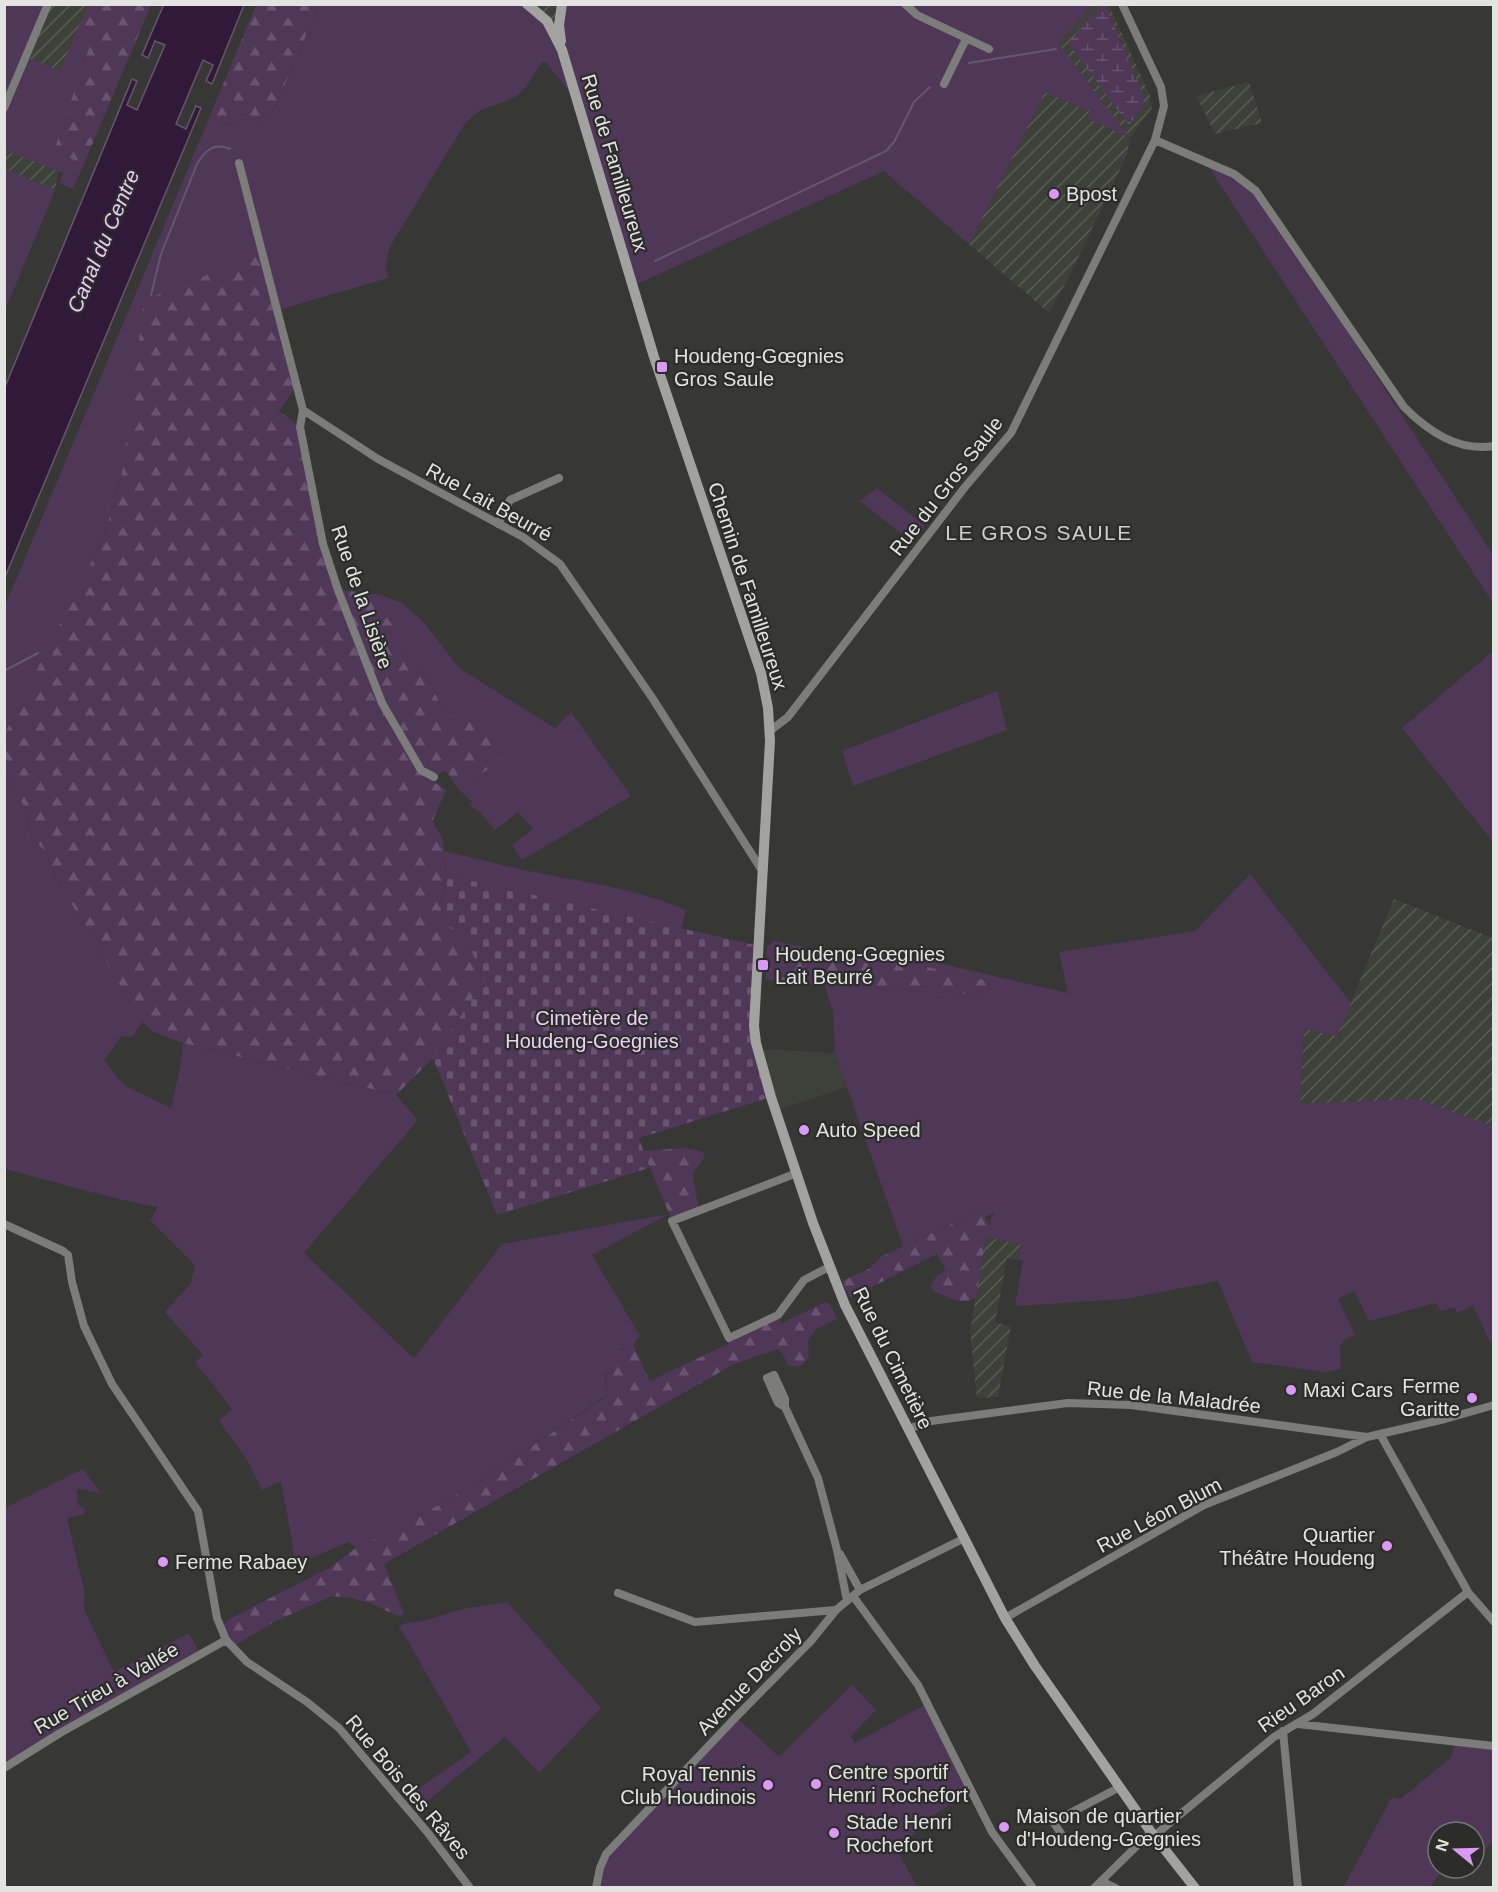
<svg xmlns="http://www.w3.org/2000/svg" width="1498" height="1892" font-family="Helvetica,sans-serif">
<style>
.built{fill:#3e4139}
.industrial{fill:url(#industrial-furrows)}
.green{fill:#4f3758}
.forest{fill:url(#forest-firs)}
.wetland{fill:url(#wetland-marsh)}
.cemetery{fill:url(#cemetery-stones)}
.water{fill:#31193a;stroke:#66566c;stroke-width:1.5}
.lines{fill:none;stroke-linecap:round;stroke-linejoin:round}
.stream{stroke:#66566c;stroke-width:2}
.street{stroke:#7c7c7b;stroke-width:8}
.secondary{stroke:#a2a3a1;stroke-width:10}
.poi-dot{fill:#db99f5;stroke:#2c2d2b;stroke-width:2}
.labels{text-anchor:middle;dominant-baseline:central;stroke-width:4.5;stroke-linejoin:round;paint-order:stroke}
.street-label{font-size:20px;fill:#e3e3e2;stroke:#2c2d2b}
.poi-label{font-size:20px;fill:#e3e3e2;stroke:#2c2d2b;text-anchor:start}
.park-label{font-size:20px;fill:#ecd1f7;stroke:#2c2d2b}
.water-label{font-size:21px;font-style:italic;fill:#ebc7f9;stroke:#2c2d2b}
.neighbourhood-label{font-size:21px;letter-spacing:1.5px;fill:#cecfcc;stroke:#2c2d2b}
</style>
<defs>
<pattern id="industrial-furrows" width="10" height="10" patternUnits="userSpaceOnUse" patternTransform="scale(1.5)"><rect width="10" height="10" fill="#3e4139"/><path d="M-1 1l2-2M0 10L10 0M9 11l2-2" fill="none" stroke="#5a5c55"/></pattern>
<pattern id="forest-firs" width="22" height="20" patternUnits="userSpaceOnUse" patternTransform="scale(1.5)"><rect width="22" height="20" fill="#4f3758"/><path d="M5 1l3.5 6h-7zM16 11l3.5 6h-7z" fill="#685470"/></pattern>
<pattern id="wetland-marsh" width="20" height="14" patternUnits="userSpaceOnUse" patternTransform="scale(1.5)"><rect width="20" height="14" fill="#4f3758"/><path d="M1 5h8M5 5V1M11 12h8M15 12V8" fill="none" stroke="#685470"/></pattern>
<pattern id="cemetery-stones" width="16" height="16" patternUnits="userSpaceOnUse" patternTransform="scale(1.5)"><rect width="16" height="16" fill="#4f3758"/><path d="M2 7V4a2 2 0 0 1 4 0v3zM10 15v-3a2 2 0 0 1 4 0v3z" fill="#685470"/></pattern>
</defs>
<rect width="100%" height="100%" fill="#373735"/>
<path class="built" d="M 761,1049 L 835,1053 L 847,1087 L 780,1109 Z"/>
<path class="industrial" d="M 321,4 L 1109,5 L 1150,96 L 1152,108 L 1130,138 L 1127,155 L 1070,275 L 1049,313 L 884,171 L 594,50 Z
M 5,5 L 116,5 L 62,155 L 55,190 L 5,310 Z
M 1249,82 L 1262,123 L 1215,134 L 1196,96 Z
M 1394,899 L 1493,938 L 1493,1126 L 1300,1104 L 1304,1029 L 1337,1035 Z
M 986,1236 L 1022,1245 L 1018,1260 L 1007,1258 L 995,1323 L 1011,1326 L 998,1397 L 977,1398 L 970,1331 Z"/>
<path class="green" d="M 1055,4 L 1093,5 L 1058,43 L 1130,138 L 1088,118 L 1091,112 L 1045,92 L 969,244 L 884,171 L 633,286 L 578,103 L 546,62 L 542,62 C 535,73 529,85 520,93 C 509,102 498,103 486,108 C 477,111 470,119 464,125 L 391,245 C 386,257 385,266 388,278 L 278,310 L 122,473 L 103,539 L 5,735 L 5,606 L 204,130 L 209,118 L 229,126 L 242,119 L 262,121 L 272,115 L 319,5 L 527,5 L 538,13 L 562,48 L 562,5 Z
M 5,5 L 48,5 L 26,57 L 60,71 L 77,31 L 92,38 L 56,145 L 63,155 L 84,164 L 73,189 L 59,183 L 63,173 L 5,150 Z
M 1204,160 L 1256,191 L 1493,555 L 1493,603 Z
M 5,169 L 55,190 L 5,310 Z
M 877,488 L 925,526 L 912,542 L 860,501 Z
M 352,591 L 381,595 L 402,603 L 423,621 L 459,668 L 555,728 L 571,712 L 631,796 L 522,860 L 512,845 L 533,829 L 518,812 L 495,830 L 480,812 L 469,804 L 472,802 L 459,790 L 498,762 L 447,716 L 421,668 L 405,659 L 396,643 L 396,629 L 375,604 Z
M 1493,651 L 1493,842 L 1402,728 Z
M 997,691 L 1007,730 L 853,786 L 842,751 Z
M 4,739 L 7,769 L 13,787 L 27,812 L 28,837 L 46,851 L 56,878 L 142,1022 L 132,1037 L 121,1036 L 104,1061 L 125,1086 L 171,1108 L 180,1068 L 183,1043 L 396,1095 L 418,1120 L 304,1253 L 414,1359 L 502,1244 L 669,1214 L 592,1255 L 640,1336 L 633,1345 L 621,1349 L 605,1374 L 607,1395 L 472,1486 L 392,1531 L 356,1548 L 349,1542 L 296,1564 L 281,1481 L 262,1490 L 247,1460 L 219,1421 L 232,1409 L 195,1362 L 203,1355 L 165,1312 L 191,1283 L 195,1265 L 150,1220 L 158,1206 L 151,1206 L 118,1199 L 5,1169 Z
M 444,851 C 474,858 504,866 534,872 C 589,883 634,888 686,910 L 681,929 L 446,875 Z
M 1250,874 L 1351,1003 L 1337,1036 L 1304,1029 L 1300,1104 L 1416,1099 L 1493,1126 L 1493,1341 L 1490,1342 L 1473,1305 L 1457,1313 L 1455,1307 L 1441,1311 L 1436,1303 L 1369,1321 L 1354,1291 L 1338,1299 L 1355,1335 L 1345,1339 L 1340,1346 L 1341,1369 L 1325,1372 L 1252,1362 L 1218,1281 L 1125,1299 L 1015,1306 L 1023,1261 L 1018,1260 L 1022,1245 L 989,1237 L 991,1218 L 995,1212 L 985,1217 L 982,1210 L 903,1246 L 835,1053 L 833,1012 L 825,986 L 986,995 L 988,981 L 868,953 L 869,947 L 1068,993 L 1059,952 L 1195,931 Z
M 83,1469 L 101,1493 L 77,1489 L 78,1505 L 84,1508 L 85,1514 L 67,1518 L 85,1594 L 84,1609 L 114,1672 L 189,1633 L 200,1654 L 5,1768 L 5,1508 Z
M 507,1602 L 601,1708 L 539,1773 L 505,1737 L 419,1808 L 408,1796 L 471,1752 L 399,1626 L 409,1622 L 419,1622 L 463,1609 Z
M 852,1685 L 876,1710 L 851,1736 L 855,1743 L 928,1703 L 972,1791 L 927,1819 L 898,1852 L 917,1887 L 596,1888 L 602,1862 L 736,1717 L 779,1757 Z
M 1457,1742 L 1493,1746 L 1493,1842 L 1474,1861 L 1474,1832 L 1438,1832 L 1438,1868 L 1442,1870 L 1430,1887 L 1344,1886 L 1392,1797 L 1401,1799 L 1450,1758 Z"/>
<path class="forest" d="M 88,5 L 151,5 L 84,164 L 62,155 L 56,145 L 92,39 L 77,31 Z
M 256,5 L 319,5 L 272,115 L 262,121 L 242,119 L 229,126 L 209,118 Z
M 263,253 L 297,385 L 279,411 L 300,427 L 323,544 L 338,590 L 352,591 L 375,604 L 390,621 L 396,629 L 396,643 L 405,659 L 421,668 L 447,716 C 470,713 485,726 499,743 L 498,762 L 459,790 L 446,771 L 442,771 L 433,781 L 446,790 L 432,822 L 442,837 L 444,851 L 446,875 L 441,915 L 444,924 L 461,935 L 471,949 L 484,981 L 433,1058 L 396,1095 L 183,1043 L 154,1032 L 142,1022 L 56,878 L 46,851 L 28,837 L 27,812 L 13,787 L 7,769 L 4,735 L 103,539 L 122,473 L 144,300 Z
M 774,941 L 866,960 L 868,953 L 988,981 L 986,995 L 825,986 L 766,979 L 767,947 Z
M 684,1148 L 703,1152 L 705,1157 L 695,1170 L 693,1176 L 699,1211 L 672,1221 L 643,1151 Z
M 982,1210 L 990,1226 L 989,1237 L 986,1237 L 976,1298 C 957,1306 951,1297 933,1291 L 931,1285 L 936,1277 L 946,1270 L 937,1254 L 850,1298 L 842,1281 L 869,1269 L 882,1256 Z
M 825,1302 L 830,1304 L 837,1319 L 816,1329 L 808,1340 L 809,1356 L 801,1366 L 789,1366 L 782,1353 L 777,1349 L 734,1364 L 384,1564 L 404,1614 L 398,1616 L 370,1603 L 351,1598 L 332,1596 L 276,1621 L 232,1647 L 221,1627 L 231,1618 L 329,1568 L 356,1548 L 392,1531 L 472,1486 L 607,1396 C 605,1369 605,1355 633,1345 L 650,1381 L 728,1344 L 729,1338 L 778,1315 L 781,1324 Z"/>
<path class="wetland" d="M 1101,5 L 1105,5 L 1144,97 L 1143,107 L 1129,125 L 1068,43 Z"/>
<path class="cemetery" d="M 446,875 L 759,946 L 753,1008 L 771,1097 L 639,1138 L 649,1168 L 497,1215 L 433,1058 L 484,981 L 471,949 L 461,935 L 444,924 L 441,915 Z"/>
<path class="water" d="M 164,4 L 244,5 L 212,84 L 206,81 L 213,65 L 203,60 L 176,124 L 186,129 L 196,106 L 201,108 L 5,577 L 5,387 L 132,79 L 137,81 L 127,105 L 137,110 L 165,45 L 155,41 L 148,58 L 142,55 Z"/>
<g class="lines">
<path class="stream" d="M 969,63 L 1056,49
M 655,261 L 886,151 L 894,142 L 914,102 L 930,87
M 151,295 L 161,254 L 197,164 C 205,150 215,142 230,149
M 4,671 L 38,653"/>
<path class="street" d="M 905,4 L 917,15 L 989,49
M 944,84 L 966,39
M 4,108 L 48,4
M 1155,140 L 1234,174 L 1256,191 L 1404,407 C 1428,431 1458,452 1494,446
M 239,163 L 303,410 L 378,459 L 523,537 L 560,564 L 653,699 L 763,872
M 303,410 L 300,427 L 323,544 L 338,590 L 382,703 L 421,770 L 434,777
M 498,524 L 510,500 L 559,478
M 771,730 L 788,717 L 965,487 L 1011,433 L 1155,140 L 1164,106 L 1161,87 L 1122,4
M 797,1173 L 672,1221 L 729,1338 L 778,1315 L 804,1280 L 829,1267
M 4,1224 L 63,1251 L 68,1255 L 72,1282 L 84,1326 L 112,1384 L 198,1511 L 217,1618 L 226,1640 L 247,1662 L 307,1702 L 339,1728 L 428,1833 L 470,1888
M 785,1407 L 778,1403 L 767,1378 L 774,1375 L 785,1399 L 785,1407 L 818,1478 L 837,1550 L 847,1601
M 908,1429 L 931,1421 L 1068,1403 L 1131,1405 L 1367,1437
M 1380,1434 L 1468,1592 L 1494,1622
M 840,1554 L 860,1590
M 618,1593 L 695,1622 L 836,1610
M 853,1596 L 918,1685 L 992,1832 L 1033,1888
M 1005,1618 L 1204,1505 L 1337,1452 L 1367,1437 L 1445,1419 L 1494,1405
M 1298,1724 L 1494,1746
M 1283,1731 L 1298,1888
M 4,1768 L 60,1733 L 226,1640
M 1154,1836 L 1274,1737 L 1313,1714 L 1468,1592
M 1065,1839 L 1053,1822 L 1120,1787
M 1101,1881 L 1116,1888
M 596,1888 L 600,1868 L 606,1854 L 736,1717 L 811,1641 L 836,1610 L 860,1590 L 965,1538
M 1094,1888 L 1151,1832"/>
<path class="secondary" d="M 527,4 L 547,21 L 562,50 L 654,357 L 761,673 L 768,708 L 770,741 L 754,1026 L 756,1043 L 771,1097 L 813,1223 L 845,1305 L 1005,1618 L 1035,1666 L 1151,1832 L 1195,1888
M 561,41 L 559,25 L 562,4"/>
</g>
<g class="poi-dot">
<circle cx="1054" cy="194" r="6"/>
<rect x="656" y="361" width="12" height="12" rx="3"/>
<rect x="757" y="959" width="12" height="12" rx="3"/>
<circle cx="804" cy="1130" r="6"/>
<circle cx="1291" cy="1390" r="6"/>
<circle cx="1472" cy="1398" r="6"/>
<circle cx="1387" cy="1546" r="6"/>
<circle cx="163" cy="1562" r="6"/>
<circle cx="816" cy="1784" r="6"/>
<circle cx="768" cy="1785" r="6"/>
<circle cx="1004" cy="1827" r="6"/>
<circle cx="834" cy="1833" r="6"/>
</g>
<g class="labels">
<g class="street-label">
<text transform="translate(615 163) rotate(73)">Rue de Familleureux</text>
<text transform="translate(946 486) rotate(-52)">Rue du Gros Saule</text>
<text transform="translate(489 502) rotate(29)">Rue Lait Beurré</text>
<text transform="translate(748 586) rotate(72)">Chemin de Familleureux</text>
<text transform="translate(362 597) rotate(71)">Rue de la Lisière</text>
<text transform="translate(893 1358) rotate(64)">Rue du Cimetière</text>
<text transform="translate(1174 1397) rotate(6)">Rue de la Maladrée</text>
<text transform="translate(1159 1515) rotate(-28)">Rue Léon Blum</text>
<text transform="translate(749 1681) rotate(-46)">Avenue Decroly</text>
<text transform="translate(106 1688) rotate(-30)">Rue Trieu à Vallée</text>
<text transform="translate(1301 1699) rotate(-35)">Rieu Baron</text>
<text transform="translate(408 1787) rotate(50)">Rue Bois des Râves</text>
</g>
<g class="poi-label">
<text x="1066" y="194">Bpost</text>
<text x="674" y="356">Houdeng-Gœgnies<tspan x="674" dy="23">Gros Saule</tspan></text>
<text x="775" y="954">Houdeng-Gœgnies<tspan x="775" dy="23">Lait Beurré</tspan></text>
<text x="816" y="1130">Auto Speed</text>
<text x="1460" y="1386" text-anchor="end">Ferme<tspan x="1460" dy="23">Garitte</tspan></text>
<text x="1303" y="1390">Maxi Cars</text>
<text x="1375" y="1535" text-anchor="end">Quartier<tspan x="1375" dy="23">Théâtre Houdeng</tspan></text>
<text x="175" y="1562">Ferme Rabaey</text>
<text x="828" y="1772">Centre sportif<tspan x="828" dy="23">Henri Rochefort</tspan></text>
<text x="756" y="1774" text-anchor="end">Royal Tennis<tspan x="756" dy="23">Club Houdinois</tspan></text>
<text x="1016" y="1816">Maison de quartier<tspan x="1016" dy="23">d'Houdeng-Gœgnies</tspan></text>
<text x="846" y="1822">Stade Henri<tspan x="846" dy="23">Rochefort</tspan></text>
</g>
<g class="park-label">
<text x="592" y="1018">Cimetière de<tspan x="592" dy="23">Houdeng-Goegnies</tspan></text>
</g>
<g class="water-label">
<text transform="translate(103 241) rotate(-67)">Canal du Centre</text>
</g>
<g class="neighbourhood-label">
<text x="1039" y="532">LE GROS SAULE</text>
</g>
</g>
<rect width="1498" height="1892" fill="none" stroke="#e3e3e2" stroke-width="12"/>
<g transform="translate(1456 1850) rotate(289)"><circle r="28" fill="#2c2d2b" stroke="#757674" stroke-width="1.5"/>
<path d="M0-4.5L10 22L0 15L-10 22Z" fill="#db99f5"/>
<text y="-9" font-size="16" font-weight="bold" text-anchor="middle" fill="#e3e3e2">N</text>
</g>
</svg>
